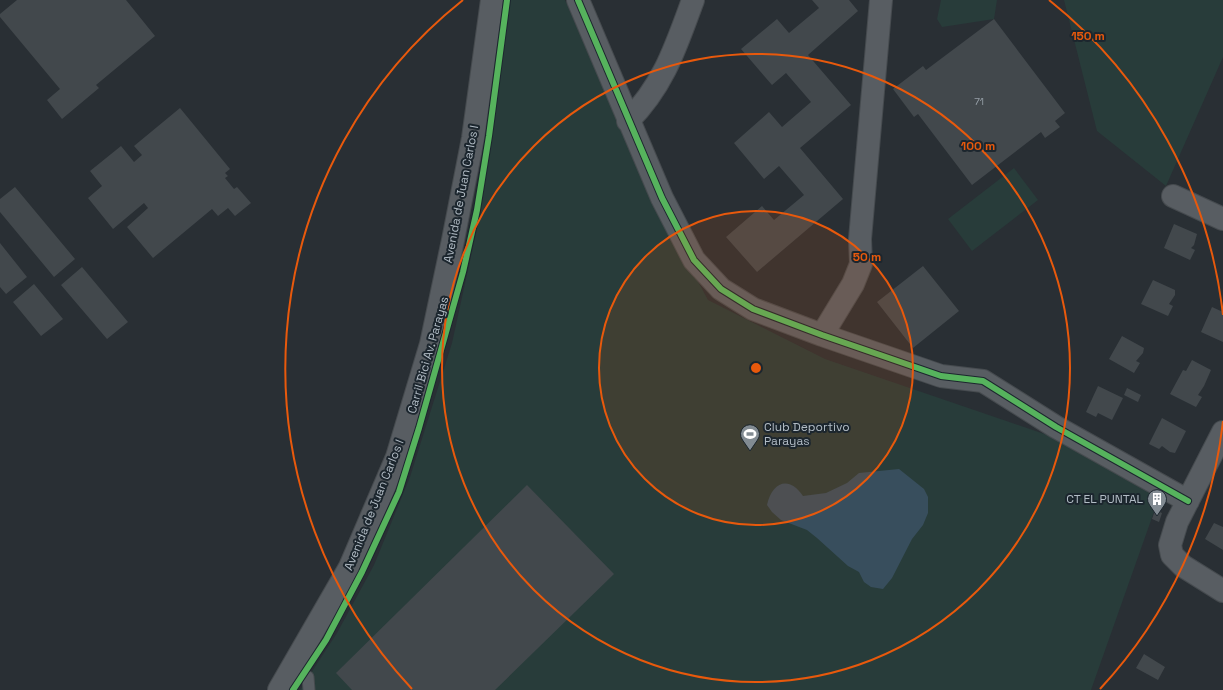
<svg xmlns="http://www.w3.org/2000/svg" width="1223" height="690" font-family="'Space Grotesk',sans-serif">
<style>
.green{fill:#283c3a}
.water{fill:#384e5d}
.building{fill:#42484c}
.lines{fill:none;stroke-linecap:round;stroke-linejoin:round}
.lane-casing{stroke:#464b4f;stroke-width:13}
.street-casing{stroke:#464b4f;stroke-width:24}
.lane{stroke:#585d62;stroke-width:11}
.street{stroke:#585d62;stroke-width:22}
.cycleway-casing{stroke:#1c262e;stroke-width:8}
.cycleway{stroke:#56b35d;stroke-width:6}
.ring{fill:none;stroke:#e8590c;stroke-width:2}
.labels{text-anchor:middle;dominant-baseline:central;stroke-width:4;stroke-linejoin:round;paint-order:stroke}
.number-label{font-size:10px;fill:#969fa7}
.street-label{font-size:12px;fill:#b2bcc5;stroke:#1c262e}
.poi-label{font-size:12px;fill:#b2bcc5;stroke:#1c262e;text-anchor:start}
.centre{fill:#e8590c;stroke:#1c262e;stroke-width:2}
.ring-label{font-size:12px;text-anchor:middle;font-weight:bold;fill:#e8590c;stroke:#1c262e;stroke-width:4;stroke-linejoin:round;paint-order:stroke}
</style>
<rect width="100%" height="100%" fill="#292f34"/>
<path class="green" d="M 509,0 L 565,0 L 646,185 L 708,300 L 825,359 L 1056,438 L 1161,492 L 1091,690 L 300,690 L 337,633 L 374,565 L 410,477 L 452,343 L 480,215 Z
M 941,0 L 997,0 L 994,19 L 942,27 L 937,19 Z
M 1064,0 L 1223,0 L 1223,57 L 1166,186 L 1097,131 Z
M 1014,168 L 1038,200 L 972,251 L 948,219 Z"/>
<path class="water" d="M 899,469 L 924,489 L 928,497 L 928,513 L 923,525 L 912,539 L 892,578 L 883,589 L 871,587 L 864,582 L 859,572 L 848,566 L 817,538 L 807,530 L 781,520 L 772,512 L 767,505 C 772,482 789,475 803,496 L 826,493 L 847,483 L 859,473 Z"/>
<path class="building" d="M 17,0 L 126,0 L 155,36 L 96,85 L 99,88 L 62,119 L 47,100 L 60,89 L 0,17 L 0,14 Z
M 812,0 L 849,0 L 858,11 L 808,55 L 851,105 L 800,148 L 843,199 L 757,272 L 726,237 L 762,206 L 774,220 L 804,195 L 779,166 L 764,179 L 734,143 L 769,112 L 782,127 L 811,102 L 786,73 L 772,85 L 741,49 L 777,19 L 789,33 L 819,8 Z
M 994,19 L 1065,113 L 1055,121 L 1060,127 L 1045,138 L 1041,132 L 972,185 L 918,114 L 914,117 L 893,89 L 923,66 L 926,70 Z
M 180,108 L 230,169 L 225,173 L 228,176 L 225,178 L 234,189 L 237,187 L 251,203 L 235,216 L 228,208 L 218,216 L 212,209 L 153,258 L 127,227 L 148,208 L 144,203 L 113,229 L 88,198 L 102,186 L 90,171 L 121,146 L 134,162 L 142,155 L 134,146 Z
M 15,187 L 75,259 L 54,277 L 0,212 L 0,199 Z
M 1174,224 L 1197,234 L 1194,245 L 1191,248 L 1195,250 L 1190,260 L 1164,248 Z
M 0,243 L 27,277 L 6,294 L 0,287 Z
M 923,266 L 959,311 L 913,348 L 877,302 Z
M 82,267 L 128,322 L 107,339 L 61,285 Z
M 1153,280 L 1175,290 L 1175,295 L 1169,304 L 1173,306 L 1168,316 L 1141,304 Z
M 34,284 L 63,319 L 41,336 L 13,302 Z
M 1212,307 L 1223,312 L 1223,342 L 1201,332 Z
M 1122,336 L 1144,348 L 1143,353 L 1136,361 L 1140,363 L 1134,373 L 1109,359 Z
M 1192,360 L 1211,370 L 1204,386 L 1198,395 L 1202,397 L 1196,407 L 1170,394 L 1183,370 L 1186,371 Z
M 1098,386 L 1123,398 L 1112,420 L 1098,413 L 1096,417 L 1086,412 Z
M 1127,388 L 1141,395 L 1138,402 L 1124,395 Z
M 1162,418 L 1186,431 L 1175,453 L 1170,452 L 1162,446 L 1159,449 L 1149,444 Z
M 527,485 L 614,574 L 495,690 L 352,690 L 336,673 Z
M 1155,510 L 1162,513 L 1159,522 L 1152,519 Z
M 1214,523 L 1223,527 L 1223,550 L 1205,539 Z
M 1144,654 L 1165,667 L 1158,680 L 1136,668 Z"/>
<g class="lines">
<defs>
<path id="lane" d="M 308,677 L 309,690"/>
<path id="street" d="M 578,0 L 662,198 L 694,260 L 721,289 L 753,309 L 822,335 L 941,376 L 983,381 L 1056,427 L 1188,501
M 628,121 C 664,85 676,46 693,0
M 1173,196 L 1223,219
M 822,335 L 853,284 L 861,264 L 860,239 L 881,0
M 1223,432 L 1177,522 L 1170,545 L 1172,555 L 1183,566 L 1223,591
M 279,690 L 350,567 L 397,457 L 431,344 L 453,240 L 473,138 L 492,0"/>
</defs>
<use href="#lane" class="lane-casing"/>
<use href="#street" class="street-casing"/>
<use href="#lane" class="lane"/>
<use href="#street" class="street"/>
<defs>
<path id="cycleway" d="M 578,0 L 662,198 L 694,260 L 721,289 L 753,309 L 822,335 L 941,376 L 983,381 L 1056,427 L 1188,501
M 293,690 L 326,640 L 362,572 L 399,492 L 419,428 L 463,272 L 477,210 L 489,136 L 507,0"/>
</defs>
<use href="#cycleway" class="cycleway-casing"/>
<use href="#cycleway" class="cycleway"/>
</g>
<circle cx="756" cy="368" r="157" fill="#e8590c" fill-opacity=".12"/>
<g class="ring">
<circle cx="756" cy="368" r="157"/>
<circle cx="756" cy="368" r="314"/>
<path d="M1223 421A470 470 0 0 1 1100 689M412 689A470 470 0 0 1 463 0M1049 0A470 470 0 0 1 1223 315"/>
</g>
<defs>
<symbol id="stadium-pin" viewBox="-11 -11 22 30"><path d="M0 17L-7.5 6A9.5 9.5 0 1 1 7.5 6Z" fill="#828b92" stroke="#1c262e"/><path d="M0-5a6.5 5 0 1 0 0 10a6.5 5 0 1 0 0-10ZM-3.5-1.8h7v3.6h-7Z" fill="#fff"/></symbol>
<symbol id="building-pin" viewBox="-11 -11 22 30"><path d="M0 17L-7.5 6A9.5 9.5 0 1 1 7.5 6Z" fill="#828b92" stroke="#1c262e"/><path d="M-4-6H4V6H1V3H-1V6H-4ZM-2.5-4.3h1.7v1.8h-1.7ZM.8-4.3h1.7v1.8H.8ZM-2.5-1h1.7V.8h-1.7ZM.8-1h1.7V.8H.8Z" fill="#fff"/></symbol>
</defs>
<g fill-rule="evenodd">
<use href="#stadium-pin" x="739" y="423" width="22" height="30"/>
<use href="#building-pin" x="1146" y="488" width="22" height="30"/>
</g>
<g class="labels">
<g class="number-label">
<text x="979" y="101">71</text>
</g>
<g class="street-label">
<text transform="translate(461 194) rotate(-79)">Avenida de Juan Carlos I</text>
<text transform="translate(428 355) rotate(-74)">Carril Bici Av. Parayas</text>
<text transform="translate(374 505) rotate(-68)">Avenida de Juan Carlos I</text>
</g>
<g class="poi-label">
<text x="764" y="427">Club Deportivo<tspan x="764" dy="14">Parayas</tspan></text>
<text x="1143" y="499" text-anchor="end">CT EL PUNTAL</text>
</g>
</g>
<circle cx="756" cy="368" r="6" class="centre"/>
<g class="ring-label">
<text x="1088" y="40">150 m</text>
<text x="978" y="150">100 m</text>
<text x="867" y="261">50 m</text>
</g>
</svg>
